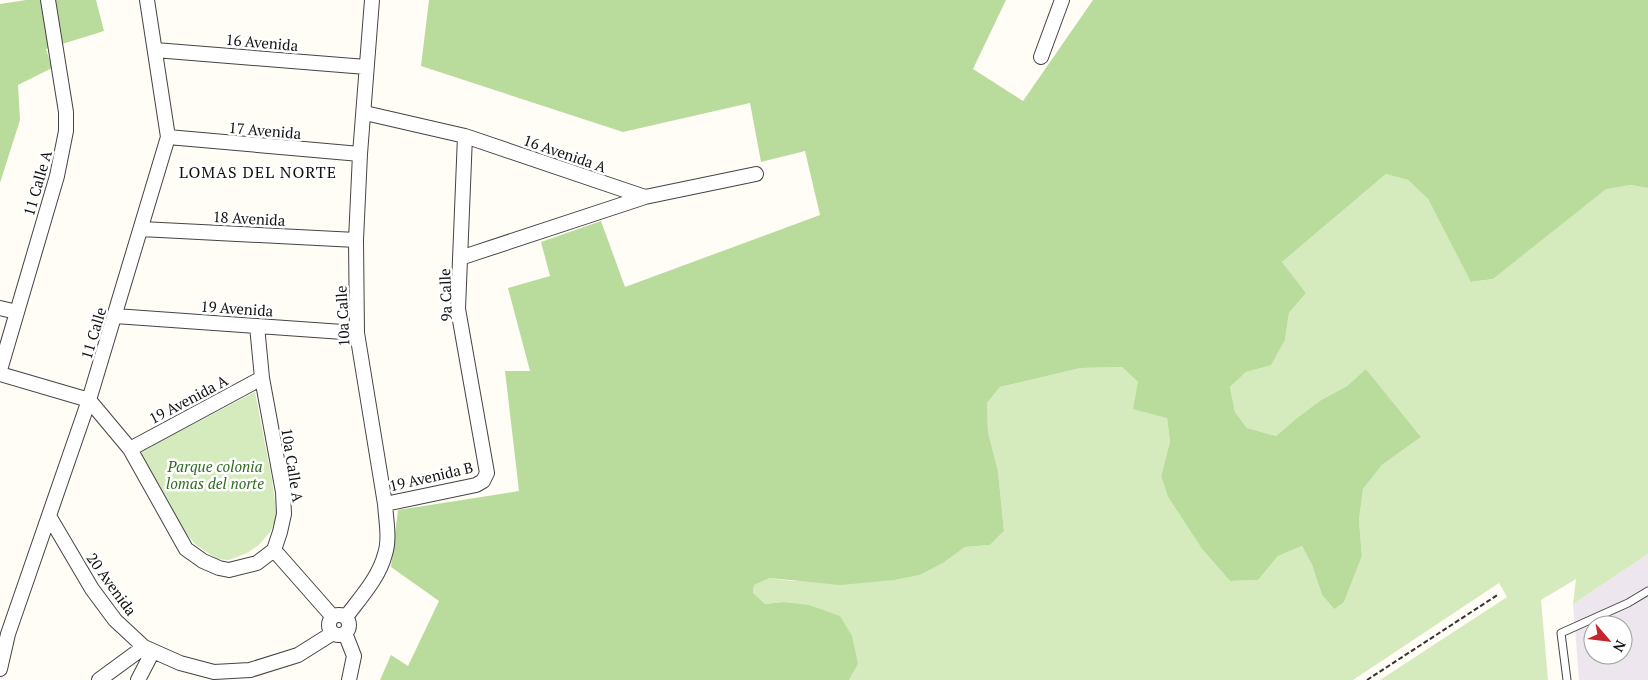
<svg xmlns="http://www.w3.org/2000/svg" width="1648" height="680" font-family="'PT Serif',serif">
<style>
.industrial{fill:#eee6ef;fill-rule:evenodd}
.green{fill:#d5ebbd}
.forest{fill:#b9dc9c}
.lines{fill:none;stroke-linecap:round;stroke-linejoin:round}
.service-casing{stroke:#444;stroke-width:9}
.minor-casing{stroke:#444;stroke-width:16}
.path{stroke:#333;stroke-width:2;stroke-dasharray:5 2.5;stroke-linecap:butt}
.service{stroke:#fff;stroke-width:7}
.minor{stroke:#fff;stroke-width:14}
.labels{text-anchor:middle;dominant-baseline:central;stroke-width:5;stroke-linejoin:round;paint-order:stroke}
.street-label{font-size:15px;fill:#111;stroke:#fff}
.park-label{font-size:15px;font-style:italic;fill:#2f6b1f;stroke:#fff}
.neighbourhood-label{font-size:16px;letter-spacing:1px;fill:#111;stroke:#fff}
</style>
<rect width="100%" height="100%" fill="#fffdf5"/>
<path class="industrial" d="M 1648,554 L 1648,680 L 1579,680 L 1573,604 ZM 1593,625 L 1623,625 L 1623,655 L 1593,655 Z"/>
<path class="green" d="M 1386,174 L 1408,180 L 1428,199 L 1472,282 L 1493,279 L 1606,188 L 1630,185 L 1648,188 L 1648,554 L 1573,604 L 1576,579 L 1541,600 L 1548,680 L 1380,680 L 1507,597 L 1499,583 L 1353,680 L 849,680 L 858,664 L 783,602 L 765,604 L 753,593 L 754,585 L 770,578 L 792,581 L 895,580 L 920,575 L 943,563 L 965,547 L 990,545 L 1004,531 L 998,471 L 988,432 L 987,403 L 1000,387 L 1081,368 L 1122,367 L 1138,382 L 1167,418 L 1170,442 L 1161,476 L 1168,497 L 1202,549 L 1230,581 L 1258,580 L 1278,556 L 1302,546 L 1312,565 L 1322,595 L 1333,608 L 1344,602 L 1362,556 L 1359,520 L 1363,489 L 1382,465 L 1421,437 L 1366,369 L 1347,386 L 1321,400 L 1297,418 L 1276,436 L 1247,428 L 1235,412 L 1230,387 L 1246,372 L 1271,364 L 1285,340 L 1289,313 L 1306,293 L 1282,262 Z
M 255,392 L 272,480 L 277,517 L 270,532 L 259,545 L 247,553 L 229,560 L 217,559 L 195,544 L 182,529 L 151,472 L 141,457 L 142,448 L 188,427 Z"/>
<path class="forest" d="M 26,0 L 96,0 L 104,31 L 46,49 L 52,68 L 18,85 L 20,120 L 0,183 L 0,4 Z
M 429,0 L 1006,0 L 973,69 L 1023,101 L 1093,0 L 1648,0 L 1648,188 L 1630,185 L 1606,189 L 1493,279 L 1471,282 L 1428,199 L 1408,180 L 1386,174 L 1282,262 L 1306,293 L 1289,313 L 1285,340 L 1271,365 L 1246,372 L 1230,387 L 1235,412 L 1247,428 L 1276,436 L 1297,418 L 1321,400 L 1347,386 L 1366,369 L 1421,437 L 1382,465 L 1363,489 L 1359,520 L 1362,556 L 1344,602 L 1334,609 L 1322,595 L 1312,565 L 1302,546 L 1278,556 L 1258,580 L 1230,581 L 1202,549 L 1168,497 L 1161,476 L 1170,442 L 1167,418 L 1133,409 L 1138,382 L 1122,367 L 1081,368 L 1000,387 L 987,403 L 988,432 L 998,471 L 1004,531 L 990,545 L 965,547 L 943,563 L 920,575 L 895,580 L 840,585 L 770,578 L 754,585 L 753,593 L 765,604 L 783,602 L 809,605 L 840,616 L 852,636 L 858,664 L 849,680 L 380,680 L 391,655 L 408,666 L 439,601 L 391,567 L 398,510 L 519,491 L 505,371 L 530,371 L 508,288 L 550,276 L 541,242 L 601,221 L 625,287 L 820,215 L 805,151 L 761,162 L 750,103 L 623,132 L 421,66 Z"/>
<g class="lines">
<defs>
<path id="service" d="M 1567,680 L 1561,633 L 1628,603 L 1648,591"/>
<path id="minor" d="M 155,50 L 366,67
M 1041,57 L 1062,0
M 365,113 L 465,136 L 645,197 L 756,174
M 168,137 L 360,154
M 141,229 L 356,240
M 460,258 L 645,197
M 0,308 L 17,312
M 115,316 L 357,333
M 257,326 L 262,378 L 283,492 L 284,514 L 280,532 L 274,550
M 0,370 L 57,176 L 66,131 L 66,112 L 48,0
M 0,374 L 89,400 L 130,449 L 186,549 L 203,561 L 219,568 L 229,570 L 257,563 L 274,550
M 130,449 L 262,378
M 385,504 L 476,485 L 483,481 L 487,473 L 458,309 L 465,136
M 49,516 L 92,589 L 115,620 L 144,647 L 180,663 L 214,672 L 250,670 L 298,655 L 333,633
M 274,550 L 333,617
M329 625a10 10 0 1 1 20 0a10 10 0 1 1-20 0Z
M 346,617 C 360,598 379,578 385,554 C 390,539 386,520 385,504 L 357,333 L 356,240 L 360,154 L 372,0
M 345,633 L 354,656 L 349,680
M 0,669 L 8,634 L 89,400 L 168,137 L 147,0
M 99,680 L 144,647
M 138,680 L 153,651"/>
</defs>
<use href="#service" class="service-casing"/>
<use href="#minor" class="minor-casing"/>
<path class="path" d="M 1367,680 L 1499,594"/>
<use href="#service" class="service"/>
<use href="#minor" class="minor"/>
</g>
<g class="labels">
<g class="street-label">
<text transform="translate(262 42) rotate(5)">16 Avenida</text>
<text transform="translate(265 130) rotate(5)">17 Avenida</text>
<text transform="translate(565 153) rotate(19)">16 Avenida A</text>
<text transform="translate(37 183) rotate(-74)">11 Calle A</text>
<text transform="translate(249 218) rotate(3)">18 Avenida</text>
<text transform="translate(445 295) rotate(-92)">9a Calle</text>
<text transform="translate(237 308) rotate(4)">19 Avenida</text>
<text transform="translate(342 316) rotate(-93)">10a Calle</text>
<text transform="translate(93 333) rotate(-73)">11 Calle</text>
<text transform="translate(188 399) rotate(-28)">19 Avenida A</text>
<text transform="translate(293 465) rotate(81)">10a Calle A</text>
<text transform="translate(431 476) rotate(-13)">19 Avenida B</text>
<text transform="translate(112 584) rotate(54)">20 Avenida</text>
</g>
<g class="park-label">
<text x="215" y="466">Parque colonia<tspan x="215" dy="17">lomas del norte</tspan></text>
</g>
<g class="neighbourhood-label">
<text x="258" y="172">LOMAS DEL NORTE</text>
</g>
</g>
<g transform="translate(1608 640) rotate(118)"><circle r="24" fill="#ffffff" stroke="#a0a0a0"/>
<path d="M0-4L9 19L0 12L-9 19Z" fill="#c4262e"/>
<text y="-8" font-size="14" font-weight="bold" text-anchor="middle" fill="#111111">N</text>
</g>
</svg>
